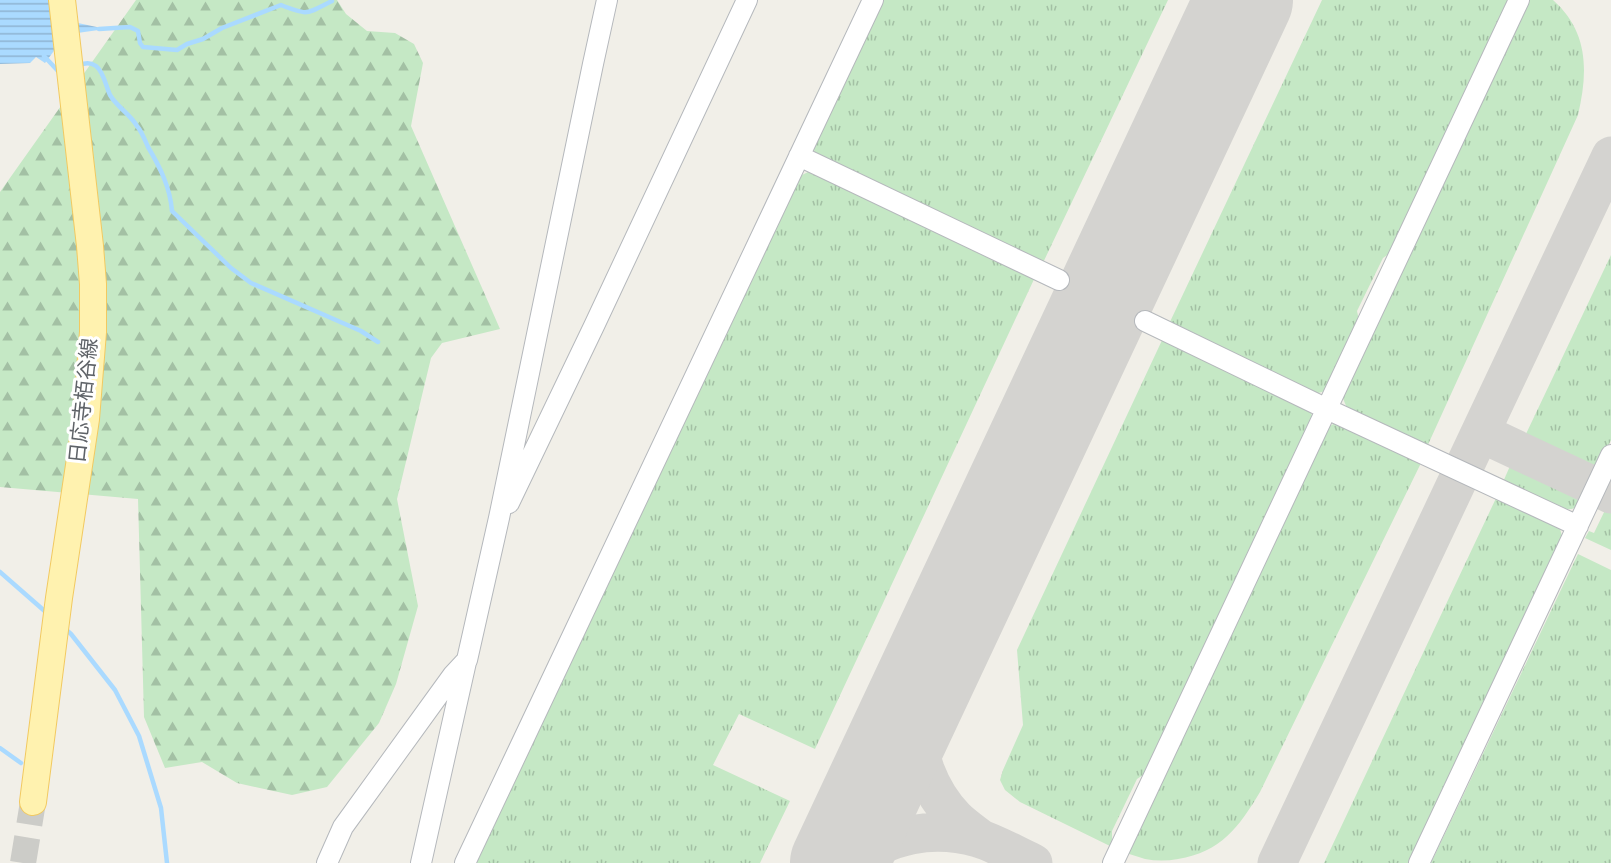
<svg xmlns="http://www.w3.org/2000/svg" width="1611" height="863" font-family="Overpass,'Noto Sans JP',sans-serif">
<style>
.grass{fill:url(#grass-tufts)}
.forest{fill:url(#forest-firs)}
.water{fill:url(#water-rules)}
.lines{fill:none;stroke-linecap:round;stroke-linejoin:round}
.stream{stroke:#aadaff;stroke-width:4.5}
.taxiway{stroke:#d4d3d0;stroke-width:39}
.runway{stroke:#d4d3d0;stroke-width:98}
.major-tunnel{stroke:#ccccc8;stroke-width:26;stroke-dasharray:26 13;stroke-linecap:butt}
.minor-casing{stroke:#b5b8bc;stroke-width:22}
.major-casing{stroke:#f2c960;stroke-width:28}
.minor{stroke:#fff;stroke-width:20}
.major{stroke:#fff2af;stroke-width:26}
.labels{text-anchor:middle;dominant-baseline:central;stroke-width:6;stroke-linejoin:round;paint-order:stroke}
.street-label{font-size:21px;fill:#5f6368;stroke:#fff}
</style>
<defs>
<pattern id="grass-tufts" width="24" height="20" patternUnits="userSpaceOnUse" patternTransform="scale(1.5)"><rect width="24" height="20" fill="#c5e8c5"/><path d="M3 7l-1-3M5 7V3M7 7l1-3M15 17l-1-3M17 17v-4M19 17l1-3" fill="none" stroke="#a3c0a4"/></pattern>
<pattern id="forest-firs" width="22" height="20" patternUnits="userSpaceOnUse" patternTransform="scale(1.5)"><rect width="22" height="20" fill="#c5e8c5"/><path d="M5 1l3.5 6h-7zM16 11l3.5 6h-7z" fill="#a3c0a4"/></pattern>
<pattern id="water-rules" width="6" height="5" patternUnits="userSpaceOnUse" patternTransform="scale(1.5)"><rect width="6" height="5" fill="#aadaff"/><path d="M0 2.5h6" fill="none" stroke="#8eb4d2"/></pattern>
</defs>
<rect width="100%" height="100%" fill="#f1efe8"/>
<path class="grass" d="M 879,0 L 1168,0 L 1041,267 L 815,155 L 813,145 Z
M 1322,0 L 1514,0 L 1396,249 L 1383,258 L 1357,311 L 1360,325 L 1325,391 L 1315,394 L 1168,326 Z
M 1526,0 L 1553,0 C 1589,32 1588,72 1578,115 L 1426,449 L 1352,414 C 1345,406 1343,400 1342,390 Z
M 808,172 L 818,173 L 1036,275 L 815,749 L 739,714 L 713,765 L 790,801 L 760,863 L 474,863 L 798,177 Z
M 1611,255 L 1611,440 L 1597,470 L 1525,436 Z
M 1164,336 L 1308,408 L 1313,417 L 1149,771 L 1137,779 L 1112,831 L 1112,847 L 1020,802 L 1005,790 L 1000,780 L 1003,770 L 1023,725 L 1017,650 Z
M 1335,423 L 1422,461 L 1260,792 C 1239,827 1221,852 1178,859 C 1167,861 1156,861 1145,859 C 1138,857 1130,854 1123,852 L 1325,429 Z
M 1510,466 L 1583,498 C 1578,505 1576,510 1567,509 L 1503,482 Z
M 1498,494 L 1559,525 L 1563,540 L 1411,863 L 1324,863 Z
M 1606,508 L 1611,510 L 1611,550 L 1585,538 L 1589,531 L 1594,533 Z
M 1578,554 L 1611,570 L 1611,863 L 1431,863 Z"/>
<path class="forest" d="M 136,0 L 337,0 L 346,14 L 367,31 L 395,33 L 414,44 L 423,63 L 411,126 L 500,329 L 442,343 L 431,358 L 397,499 L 418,606 L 396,684 L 379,723 L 327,787 L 292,795 L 237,783 L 202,762 L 165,768 L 144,717 L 138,499 L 0,487 L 0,192 Z"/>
<path class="water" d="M 0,0 L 53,0 L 78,23 L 106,29 L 77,33 L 59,44 L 45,63 L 36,57 L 30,63 L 0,64 Z"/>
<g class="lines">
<path class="stream" d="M 99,29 L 130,27 L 138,31 L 140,43 L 143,47 L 177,50 L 187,44 L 203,39 L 222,28 L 281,5 C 309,16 306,14 332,1
M 44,56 L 58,71 L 62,70
M 79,65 C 85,63 90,62 96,66 C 104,72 106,87 110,95 C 117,107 130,114 137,126 C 142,132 145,140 148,147 C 160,167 170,187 172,211 L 231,268 L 251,283 L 361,331 L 378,342
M 0,572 L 48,614
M 63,627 L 71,634 L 115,690 L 139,736 L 161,808 L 167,863
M 0,748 L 21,763"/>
<path class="taxiway" d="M 1481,433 L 1611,494
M 935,658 C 929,677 920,696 918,716 C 914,753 930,792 955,818 C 963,826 972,832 981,839
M 852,863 C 888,834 933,825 978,838 C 997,844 1015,855 1033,863
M 1277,863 L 1611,156"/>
<path class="runway" d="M 839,863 L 1244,0"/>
<path class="major-tunnel" d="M 23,863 L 33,802"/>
<defs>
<path id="minor" d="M 799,156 L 1059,280
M 1145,321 L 1327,409 L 1578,526
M 509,503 L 594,326 L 747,0
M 327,863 L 343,827 L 453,675 L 467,660 L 499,518 L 593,64 L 607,0
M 421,863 L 466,662
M 465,863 L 873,0
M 1113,863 L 1519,0
M 1419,863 L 1611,455"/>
<path id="major" d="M 33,802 L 59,598 L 86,419 L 93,332 L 93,284 L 90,246 L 62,0"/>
</defs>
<use href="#minor" class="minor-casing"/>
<use href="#major" class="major-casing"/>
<use href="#minor" class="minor"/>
<use href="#major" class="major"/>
</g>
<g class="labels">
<g class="street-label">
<text transform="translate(85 401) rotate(-84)">日応寺栢谷線</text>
</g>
</g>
</svg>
